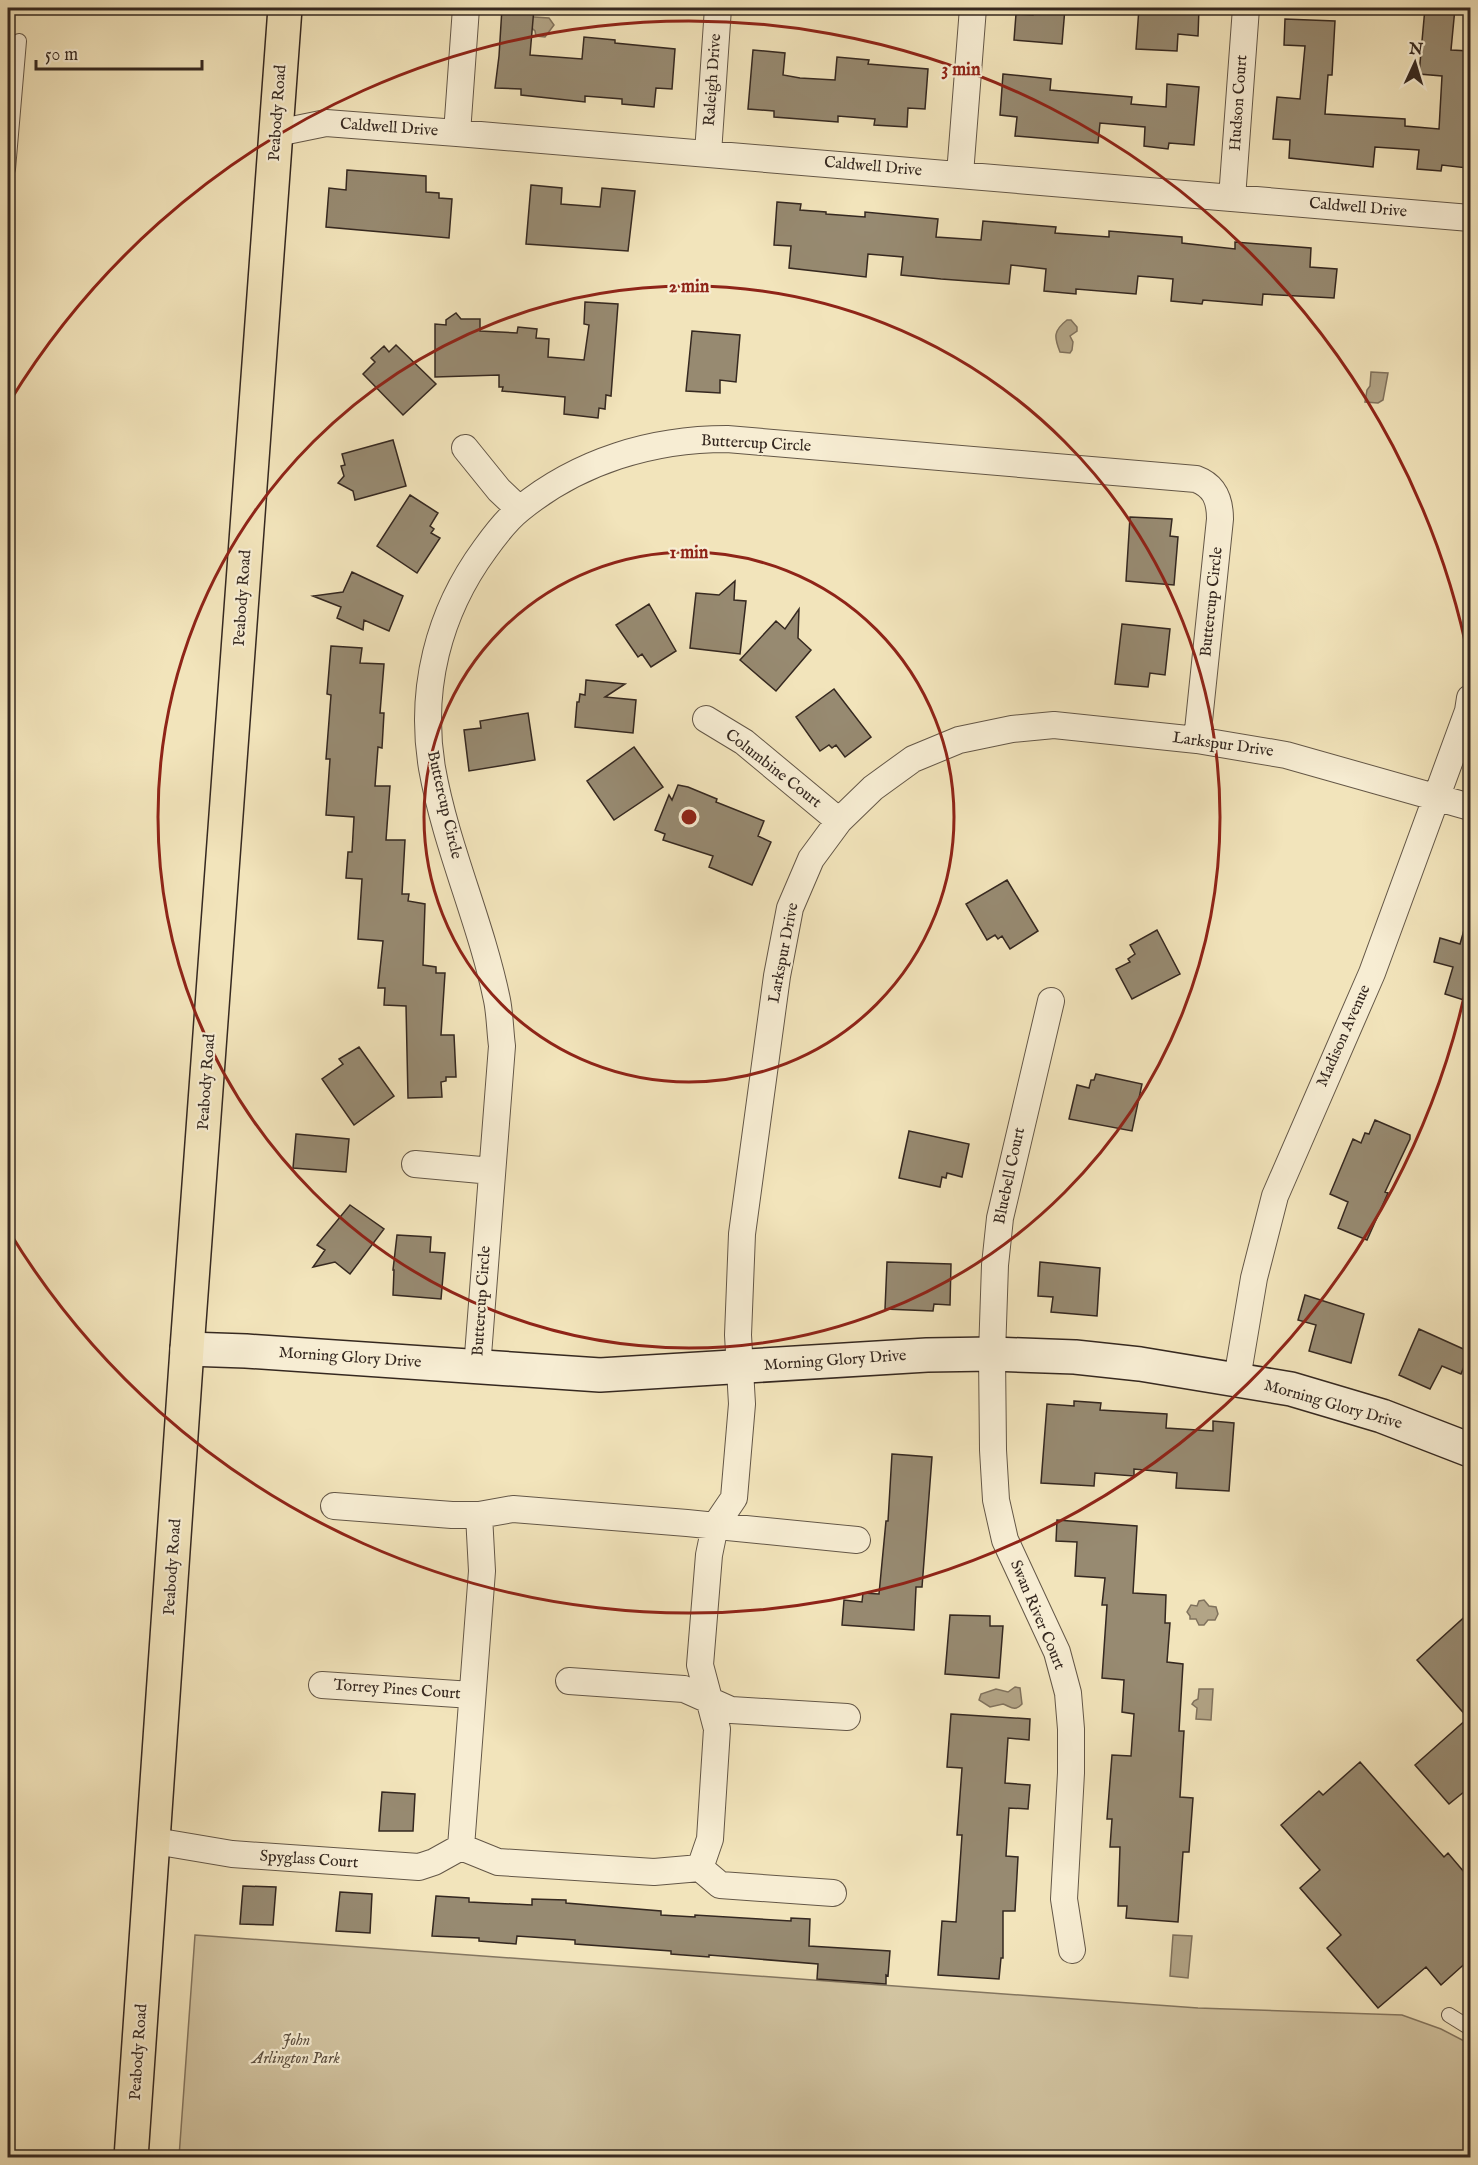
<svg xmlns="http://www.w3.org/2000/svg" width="1478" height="2165" font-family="'IM FELL English',serif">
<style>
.green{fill:#d2c4a1;stroke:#847660;stroke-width:1.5}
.water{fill:#b2a486;stroke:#80725d;stroke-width:1.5}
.building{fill:#978a71;stroke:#352820;stroke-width:1.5}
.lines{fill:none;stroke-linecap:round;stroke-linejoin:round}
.lane-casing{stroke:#645747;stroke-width:16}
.street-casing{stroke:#645747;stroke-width:28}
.secondary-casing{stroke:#352820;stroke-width:36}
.primary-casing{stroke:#352820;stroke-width:36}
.lane{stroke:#f7edd3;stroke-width:14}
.street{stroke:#f7edd3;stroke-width:26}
.secondary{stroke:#f7edd3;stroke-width:33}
.primary{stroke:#f2e4bb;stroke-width:33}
.ring{fill:none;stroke:#8f2418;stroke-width:3}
.labels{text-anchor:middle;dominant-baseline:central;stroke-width:4.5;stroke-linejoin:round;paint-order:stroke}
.street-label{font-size:16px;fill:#352820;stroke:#f7edd3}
.park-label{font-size:16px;font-style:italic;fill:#5c4f40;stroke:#f7edd3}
.centre{fill:#8f2418;stroke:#f7edd3;stroke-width:3}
.ring-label{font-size:18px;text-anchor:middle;font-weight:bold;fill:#8f2418;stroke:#f7edd3;stroke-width:4.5;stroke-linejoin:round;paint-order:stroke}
</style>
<rect width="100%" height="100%" fill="#f2e4bb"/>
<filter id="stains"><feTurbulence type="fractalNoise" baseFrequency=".00333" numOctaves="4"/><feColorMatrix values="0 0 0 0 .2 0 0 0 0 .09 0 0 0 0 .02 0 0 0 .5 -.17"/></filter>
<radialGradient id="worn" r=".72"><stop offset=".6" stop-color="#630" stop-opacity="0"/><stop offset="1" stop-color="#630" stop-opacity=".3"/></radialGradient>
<path class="green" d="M 195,1935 L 1198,2008 L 1402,2015 L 1441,2029 L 1470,2044 L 1470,2157 L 179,2157 Z"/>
<path class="water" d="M 519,16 L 549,18 L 554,25 L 545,37 L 536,36 L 535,31 Z
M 1067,320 L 1071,320 L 1077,327 L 1077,331 L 1070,336 L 1073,342 L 1072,350 L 1070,353 L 1060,352 C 1054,337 1053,331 1067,320 Z
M 1371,372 L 1388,373 L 1383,400 L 1378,403 L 1365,402 L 1367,390 L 1370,386 Z
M 1204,1600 L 1209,1606 L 1216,1607 L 1218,1614 L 1215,1620 L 1208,1620 L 1204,1625 L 1199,1625 L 1196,1619 L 1190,1619 L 1190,1616 L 1187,1612 L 1191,1605 L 1197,1606 L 1199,1601 Z
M 1015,1687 L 1020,1688 L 1022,1704 C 1015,1712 1011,1707 1003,1704 L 990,1707 L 979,1700 L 981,1694 L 996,1689 L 1008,1692 Z
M 1199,1689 L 1213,1689 L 1211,1720 L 1196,1719 L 1197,1708 L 1192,1704 L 1194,1701 L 1198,1699 Z
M 1173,1935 L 1192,1936 L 1188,1978 L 1170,1976 Z"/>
<path class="building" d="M 502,8 L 534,8 L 530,55 L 582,59 L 584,37 L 615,40 L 615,43 L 675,49 L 672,89 L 656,88 L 654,107 L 622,104 L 622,99 L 585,96 L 585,102 L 521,95 L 521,89 L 495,88 L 499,56 Z
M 1033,8 L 1065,8 L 1062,44 L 1014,40 L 1016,14 L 1033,15 Z
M 1139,8 L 1199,8 L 1198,36 L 1178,34 L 1177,51 L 1136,49 Z
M 1425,8 L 1455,8 L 1451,50 L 1470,51 L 1467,109 L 1470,109 L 1470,132 L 1467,168 L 1442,165 L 1441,171 L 1417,169 L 1419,150 L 1375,147 L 1373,167 L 1289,158 L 1290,140 L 1273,139 L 1277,97 L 1300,99 L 1305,46 L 1284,45 L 1285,19 L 1335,21 L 1332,75 L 1328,75 L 1325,114 L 1405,119 L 1405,126 L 1439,129 L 1442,76 L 1419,74 Z
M 753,50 L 785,53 L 783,75 L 800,78 L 835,80 L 837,57 L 869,60 L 868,64 L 928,69 L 925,109 L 908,108 L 907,127 L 874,125 L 875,119 L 838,116 L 838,122 L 774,117 L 774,111 L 748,109 Z
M 1003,74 L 1051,79 L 1050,90 L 1132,97 L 1131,104 L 1166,107 L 1167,84 L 1199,87 L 1194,145 L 1169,143 L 1168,149 L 1144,146 L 1145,127 L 1100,123 L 1098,143 L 1015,136 L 1017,117 L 1000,115 Z
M 347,170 L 426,176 L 426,192 L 439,193 L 439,198 L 452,199 L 449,238 L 326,227 L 329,188 L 346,190 Z
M 531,185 L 562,188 L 561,204 L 600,207 L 602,188 L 635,191 L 628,251 L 526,244 Z
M 777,202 L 801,204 L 800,210 L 826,212 L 826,214 L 865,217 L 865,212 L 938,219 L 936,237 L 981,240 L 983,221 L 1056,227 L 1055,233 L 1109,237 L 1109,231 L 1182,237 L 1182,243 L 1235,249 L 1235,242 L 1311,248 L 1310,267 L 1337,269 L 1334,298 L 1263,294 L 1262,305 L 1203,300 L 1202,304 L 1171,301 L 1173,279 L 1138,276 L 1136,294 L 1076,289 L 1076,294 L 1044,291 L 1046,269 L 1011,265 L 1009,284 L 941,279 L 901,275 L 903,257 L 868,254 L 866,277 L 789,268 L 791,246 L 774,245 Z
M 585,302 L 618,304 L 611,396 L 606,395 L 605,409 L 599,408 L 598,418 L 564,414 L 565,397 L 502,391 L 503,387 L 499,387 L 499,375 L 435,377 L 435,324 L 446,325 L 446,320 L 456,313 L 461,319 L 480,319 L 480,331 L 517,333 L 518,327 L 537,329 L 536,338 L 549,339 L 548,357 L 584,360 L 589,325 L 584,324 Z
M 692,331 L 740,335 L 736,382 L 720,380 L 720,393 L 686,391 Z
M 396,345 L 436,384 L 403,415 L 363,374 L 375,362 L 371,358 L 384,346 L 389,352 Z
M 393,440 L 406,486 L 355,500 L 353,491 L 338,483 L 344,476 L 341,466 L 345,465 L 342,454 Z
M 410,495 L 438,513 L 430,526 L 434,529 L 431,533 L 440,538 L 417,573 L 377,546 Z
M 1130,517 L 1172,519 L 1170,536 L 1178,537 L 1174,585 L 1126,581 Z
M 352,572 L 403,596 L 389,631 L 364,620 L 363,630 L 337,618 L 341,607 L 313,596 L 343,592 Z
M 735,581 L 734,600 L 746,601 L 740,654 L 690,648 L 696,593 L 719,595 Z
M 649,604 L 676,651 L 651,667 L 642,654 L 638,657 L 616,625 Z
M 799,609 L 798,638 L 811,650 L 776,691 L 740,660 L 776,621 L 785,629 Z
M 1122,624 L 1170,629 L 1165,675 L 1150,673 L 1148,687 L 1115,684 Z
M 331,646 L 362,648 L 360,663 L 384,664 L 380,713 L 384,713 L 382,748 L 378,747 L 375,786 L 390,786 L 386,840 L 405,840 L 402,894 L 409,894 L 408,901 L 425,904 L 423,965 L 436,967 L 436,973 L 445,973 L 441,1035 L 454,1035 L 456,1077 L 446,1077 L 446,1081 L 441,1082 L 442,1097 L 408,1098 L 406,1006 L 384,1005 L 385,988 L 378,988 L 383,941 L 358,939 L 362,879 L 346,878 L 348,852 L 352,852 L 354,817 L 326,815 L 330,759 L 326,759 L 331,695 L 327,694 Z
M 586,680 L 625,684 L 605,697 L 636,700 L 633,733 L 575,727 L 577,702 L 579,702 L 580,694 L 585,695 Z
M 834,689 L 871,737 L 845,757 L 836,745 L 832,748 L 829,745 L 820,751 L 796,717 Z
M 528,713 L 535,760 L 469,771 L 464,730 L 481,728 L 480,721 Z
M 634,747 L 663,787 L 614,820 L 587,781 Z
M 678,785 L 688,787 L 717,799 L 716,802 L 764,821 L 758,836 L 771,842 L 752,885 L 709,867 L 713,856 L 663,840 L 665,834 L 655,830 L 669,795 L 672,800 Z
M 1007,880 L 1038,931 L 1010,949 L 1002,936 L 998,939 L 995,935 L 987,940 L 966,904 Z
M 1466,923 L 1470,923 L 1470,1002 L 1445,994 L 1453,967 L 1434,962 L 1440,938 L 1460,944 Z
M 1157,930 L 1180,974 L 1132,999 L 1116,969 L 1130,962 L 1128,959 L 1135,954 L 1130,945 Z
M 359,1047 L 394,1096 L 354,1125 L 322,1079 L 343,1064 L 339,1059 Z
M 1096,1074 L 1142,1084 L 1132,1131 L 1069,1119 L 1077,1085 L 1089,1088 L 1091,1080 L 1094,1080 Z
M 1375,1120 L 1410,1135 L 1410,1139 L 1385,1192 L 1388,1193 L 1367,1240 L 1338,1228 L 1348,1202 L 1330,1194 L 1353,1139 L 1361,1143 L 1365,1133 L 1369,1134 Z
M 909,1131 L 969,1144 L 962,1177 L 947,1173 L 946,1178 L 942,1177 L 940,1187 L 899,1178 Z
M 296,1134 L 349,1139 L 346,1172 L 293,1168 Z
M 350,1205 L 384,1229 L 350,1274 L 335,1262 L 313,1267 L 325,1250 L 317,1245 Z
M 397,1235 L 431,1237 L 430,1252 L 445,1253 L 441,1299 L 393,1295 L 394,1270 L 393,1270 Z
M 887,1262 L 951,1264 L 950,1305 L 934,1304 L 933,1311 L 885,1309 Z
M 1040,1262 L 1100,1268 L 1097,1316 L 1051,1312 L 1053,1297 L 1038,1296 Z
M 1305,1295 L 1364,1314 L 1351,1363 L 1309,1351 L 1316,1325 L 1298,1320 Z
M 1419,1329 L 1470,1352 L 1461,1374 L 1442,1366 L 1430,1389 L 1399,1375 Z
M 1074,1401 L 1101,1403 L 1100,1410 L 1167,1414 L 1166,1428 L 1213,1431 L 1213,1421 L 1234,1423 L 1229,1491 L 1176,1488 L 1177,1473 L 1134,1469 L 1134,1476 L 1095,1473 L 1094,1486 L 1041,1483 L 1047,1404 L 1074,1406 Z
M 892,1454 L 932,1457 L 922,1587 L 916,1587 L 914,1630 L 842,1625 L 844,1600 L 862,1602 L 863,1593 L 879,1594 L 886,1521 L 888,1521 Z
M 1057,1520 L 1137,1526 L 1133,1593 L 1166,1595 L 1165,1623 L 1170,1623 L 1167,1662 L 1183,1664 L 1179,1731 L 1184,1731 L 1180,1797 L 1193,1798 L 1189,1852 L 1183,1852 L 1178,1922 L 1126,1918 L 1127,1906 L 1118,1906 L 1120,1847 L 1110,1847 L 1112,1819 L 1107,1819 L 1112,1755 L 1131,1756 L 1134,1714 L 1122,1712 L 1124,1680 L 1102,1678 L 1107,1605 L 1102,1605 L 1105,1578 L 1075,1576 L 1077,1542 L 1056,1541 Z
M 1470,1612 L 1470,1787 L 1449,1804 L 1415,1765 L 1468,1718 L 1417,1660 Z
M 950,1615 L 990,1616 L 990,1626 L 1003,1626 L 999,1678 L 945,1674 Z
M 951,1714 L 1030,1719 L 1029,1740 L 1008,1738 L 1005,1783 L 1030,1785 L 1028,1809 L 1009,1808 L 1006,1856 L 1018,1857 L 1015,1911 L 1003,1911 L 1003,1958 L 1001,1958 L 999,1979 L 938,1975 L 942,1921 L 956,1922 L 962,1835 L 957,1835 L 962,1768 L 947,1767 Z
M 1360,1762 L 1444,1857 L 1448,1853 L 1470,1879 L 1470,1959 L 1441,1985 L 1426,1967 L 1378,2008 L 1327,1948 L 1341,1935 L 1300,1888 L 1320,1870 L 1281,1825 L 1319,1791 L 1323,1795 Z
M 382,1792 L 415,1794 L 413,1831 L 379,1831 Z
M 243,1886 L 276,1887 L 273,1925 L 240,1924 Z
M 340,1892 L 372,1894 L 370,1933 L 336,1931 Z
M 436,1896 L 469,1898 L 469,1902 L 532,1905 L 532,1899 L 566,1900 L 566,1903 L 661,1911 L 661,1915 L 695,1917 L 695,1915 L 791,1921 L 791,1918 L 810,1919 L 809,1946 L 890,1951 L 888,1976 L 886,1975 L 886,1984 L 817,1979 L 818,1964 L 709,1955 L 709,1957 L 671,1954 L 671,1951 L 575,1944 L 575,1940 L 517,1936 L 516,1944 L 479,1941 L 479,1938 L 432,1936 Z"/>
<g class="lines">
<defs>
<path id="lane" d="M 8,169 L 19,41
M 1449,2015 L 1470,2028"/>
<path id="street" d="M 277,133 L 326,123 L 457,133 L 1470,218
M 457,133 L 466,8
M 708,153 L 718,8
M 960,174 L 973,8
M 1232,198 L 1246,8
M 465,448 L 499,490 L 519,509
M 706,719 L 744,742 L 839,821
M 1051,1001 L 1000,1218 L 995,1265 L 992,1354 L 993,1450 L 996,1500 L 1005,1540 L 1057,1652 L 1068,1693 L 1071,1729 L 1071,1773 L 1064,1899 L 1072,1950
M 415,1164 L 492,1171
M 477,1368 L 502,1046 C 500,1031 500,1015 497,1000 C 481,922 446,847 432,768 C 419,690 438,613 485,549 C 495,535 506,520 520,509 C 579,461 652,439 727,439 L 1196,479 C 1215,486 1220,500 1220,519 L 1197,740
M 1237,1379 L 1254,1278 L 1275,1196 L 1372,973 L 1468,711 L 1470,698
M 334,1506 L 452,1515 L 479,1515 L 513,1509 L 687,1523 L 857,1540
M 569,1681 L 684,1689 L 731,1710 L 847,1717
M 322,1685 L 472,1695
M 155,1841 L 232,1854 L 419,1867 L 434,1862 L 461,1847
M 461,1847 L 498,1862 L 654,1872 L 700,1868 L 720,1885 L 833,1893
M 461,1847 L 482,1571 L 479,1515
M 700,1868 L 710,1839 L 717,1729 L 700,1665 L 709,1555 L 715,1526 L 734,1498 L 742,1404 L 738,1335 L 742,1234 L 777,976 L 790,908 L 811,859 L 839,821 L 873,788 L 913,759 L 959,740 L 1012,729 L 1054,725 L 1197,740 L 1286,755 L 1470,807"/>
<path id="secondary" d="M 187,1349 L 246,1351 L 600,1375 L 927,1355 L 992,1354 L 1075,1357 L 1140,1364 L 1291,1389 L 1382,1416 L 1470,1450"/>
<path id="primary" d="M 131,2158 L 187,1349 L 285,8"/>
</defs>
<use href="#lane" class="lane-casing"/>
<use href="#street" class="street-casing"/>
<use href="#secondary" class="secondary-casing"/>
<use href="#primary" class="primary-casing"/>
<use href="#lane" class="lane"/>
<use href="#street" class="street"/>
<use href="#secondary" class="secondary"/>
<use href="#primary" class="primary"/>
</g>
<g class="ring">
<circle cx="689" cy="817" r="265"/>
<circle cx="689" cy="817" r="531"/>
<path d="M1470 969A796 796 0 0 1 10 1233M10 401A796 796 0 0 1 1470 665"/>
</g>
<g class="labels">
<g class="street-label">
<text transform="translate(713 80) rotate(-86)">Raleigh Drive</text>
<text transform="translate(1239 103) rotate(-86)">Hudson Court</text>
<text transform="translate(278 113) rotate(-86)">Peabody Road</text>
<text transform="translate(389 128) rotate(4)">Caldwell Drive</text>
<text transform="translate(873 167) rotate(5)">Caldwell Drive</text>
<text transform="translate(1358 208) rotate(5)">Caldwell Drive</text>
<text transform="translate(756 444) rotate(3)">Buttercup Circle</text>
<text transform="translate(243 598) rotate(-86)">Peabody Road</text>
<text transform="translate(1212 602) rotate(-84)">Buttercup Circle</text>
<text transform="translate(1223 745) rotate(8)">Larkspur Drive</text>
<text transform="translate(773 769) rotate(38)">Columbine Court</text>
<text transform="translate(444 805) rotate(77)">Buttercup Circle</text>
<text transform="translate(784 953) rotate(-79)">Larkspur Drive</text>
<text transform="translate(1344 1036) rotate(-66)">Madison Avenue</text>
<text transform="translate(207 1082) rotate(-86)">Peabody Road</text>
<text transform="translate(1010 1176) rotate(-78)">Bluebell Court</text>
<text transform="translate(482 1301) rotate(-86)">Buttercup Circle</text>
<text transform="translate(350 1358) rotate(4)">Morning Glory Drive</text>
<text transform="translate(835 1361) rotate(-4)">Morning Glory Drive</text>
<text transform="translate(1333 1405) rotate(16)">Morning Glory Drive</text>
<text transform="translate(173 1567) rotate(-86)">Peabody Road</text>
<text transform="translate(1037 1615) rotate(67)">Swan River Court</text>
<text transform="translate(397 1690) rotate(4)">Torrey Pines Court</text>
<text transform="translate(309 1860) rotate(4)">Spyglass Court</text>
<text transform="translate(139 2052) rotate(-86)">Peabody Road</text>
</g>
<g class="park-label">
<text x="296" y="2041">John<tspan x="296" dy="18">Arlington Park</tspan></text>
</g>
</g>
<circle cx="689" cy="817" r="9" class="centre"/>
<g class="ring-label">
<text x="961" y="75">3 min</text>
<text x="689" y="292">2 min</text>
<text x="689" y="558">1 min</text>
</g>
<rect width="1478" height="2165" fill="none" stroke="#f2e4bb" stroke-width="30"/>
<rect x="9" y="9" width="1460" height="2147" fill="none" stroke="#352820" stroke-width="3"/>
<rect x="15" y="15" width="1448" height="2135" fill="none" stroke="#352820" stroke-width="1.5"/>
<g transform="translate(1415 63) rotate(4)" stroke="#f7edd3" stroke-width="4.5" paint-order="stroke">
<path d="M0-4.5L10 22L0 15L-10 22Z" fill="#352820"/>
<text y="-9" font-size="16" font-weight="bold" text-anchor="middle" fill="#352820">N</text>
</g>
<path d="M36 60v9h166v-9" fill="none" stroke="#352820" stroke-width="3"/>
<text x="45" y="60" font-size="18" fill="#352820" stroke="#f7edd3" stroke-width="4.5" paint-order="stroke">50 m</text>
<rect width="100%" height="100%" filter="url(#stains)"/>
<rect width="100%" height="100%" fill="url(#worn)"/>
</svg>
